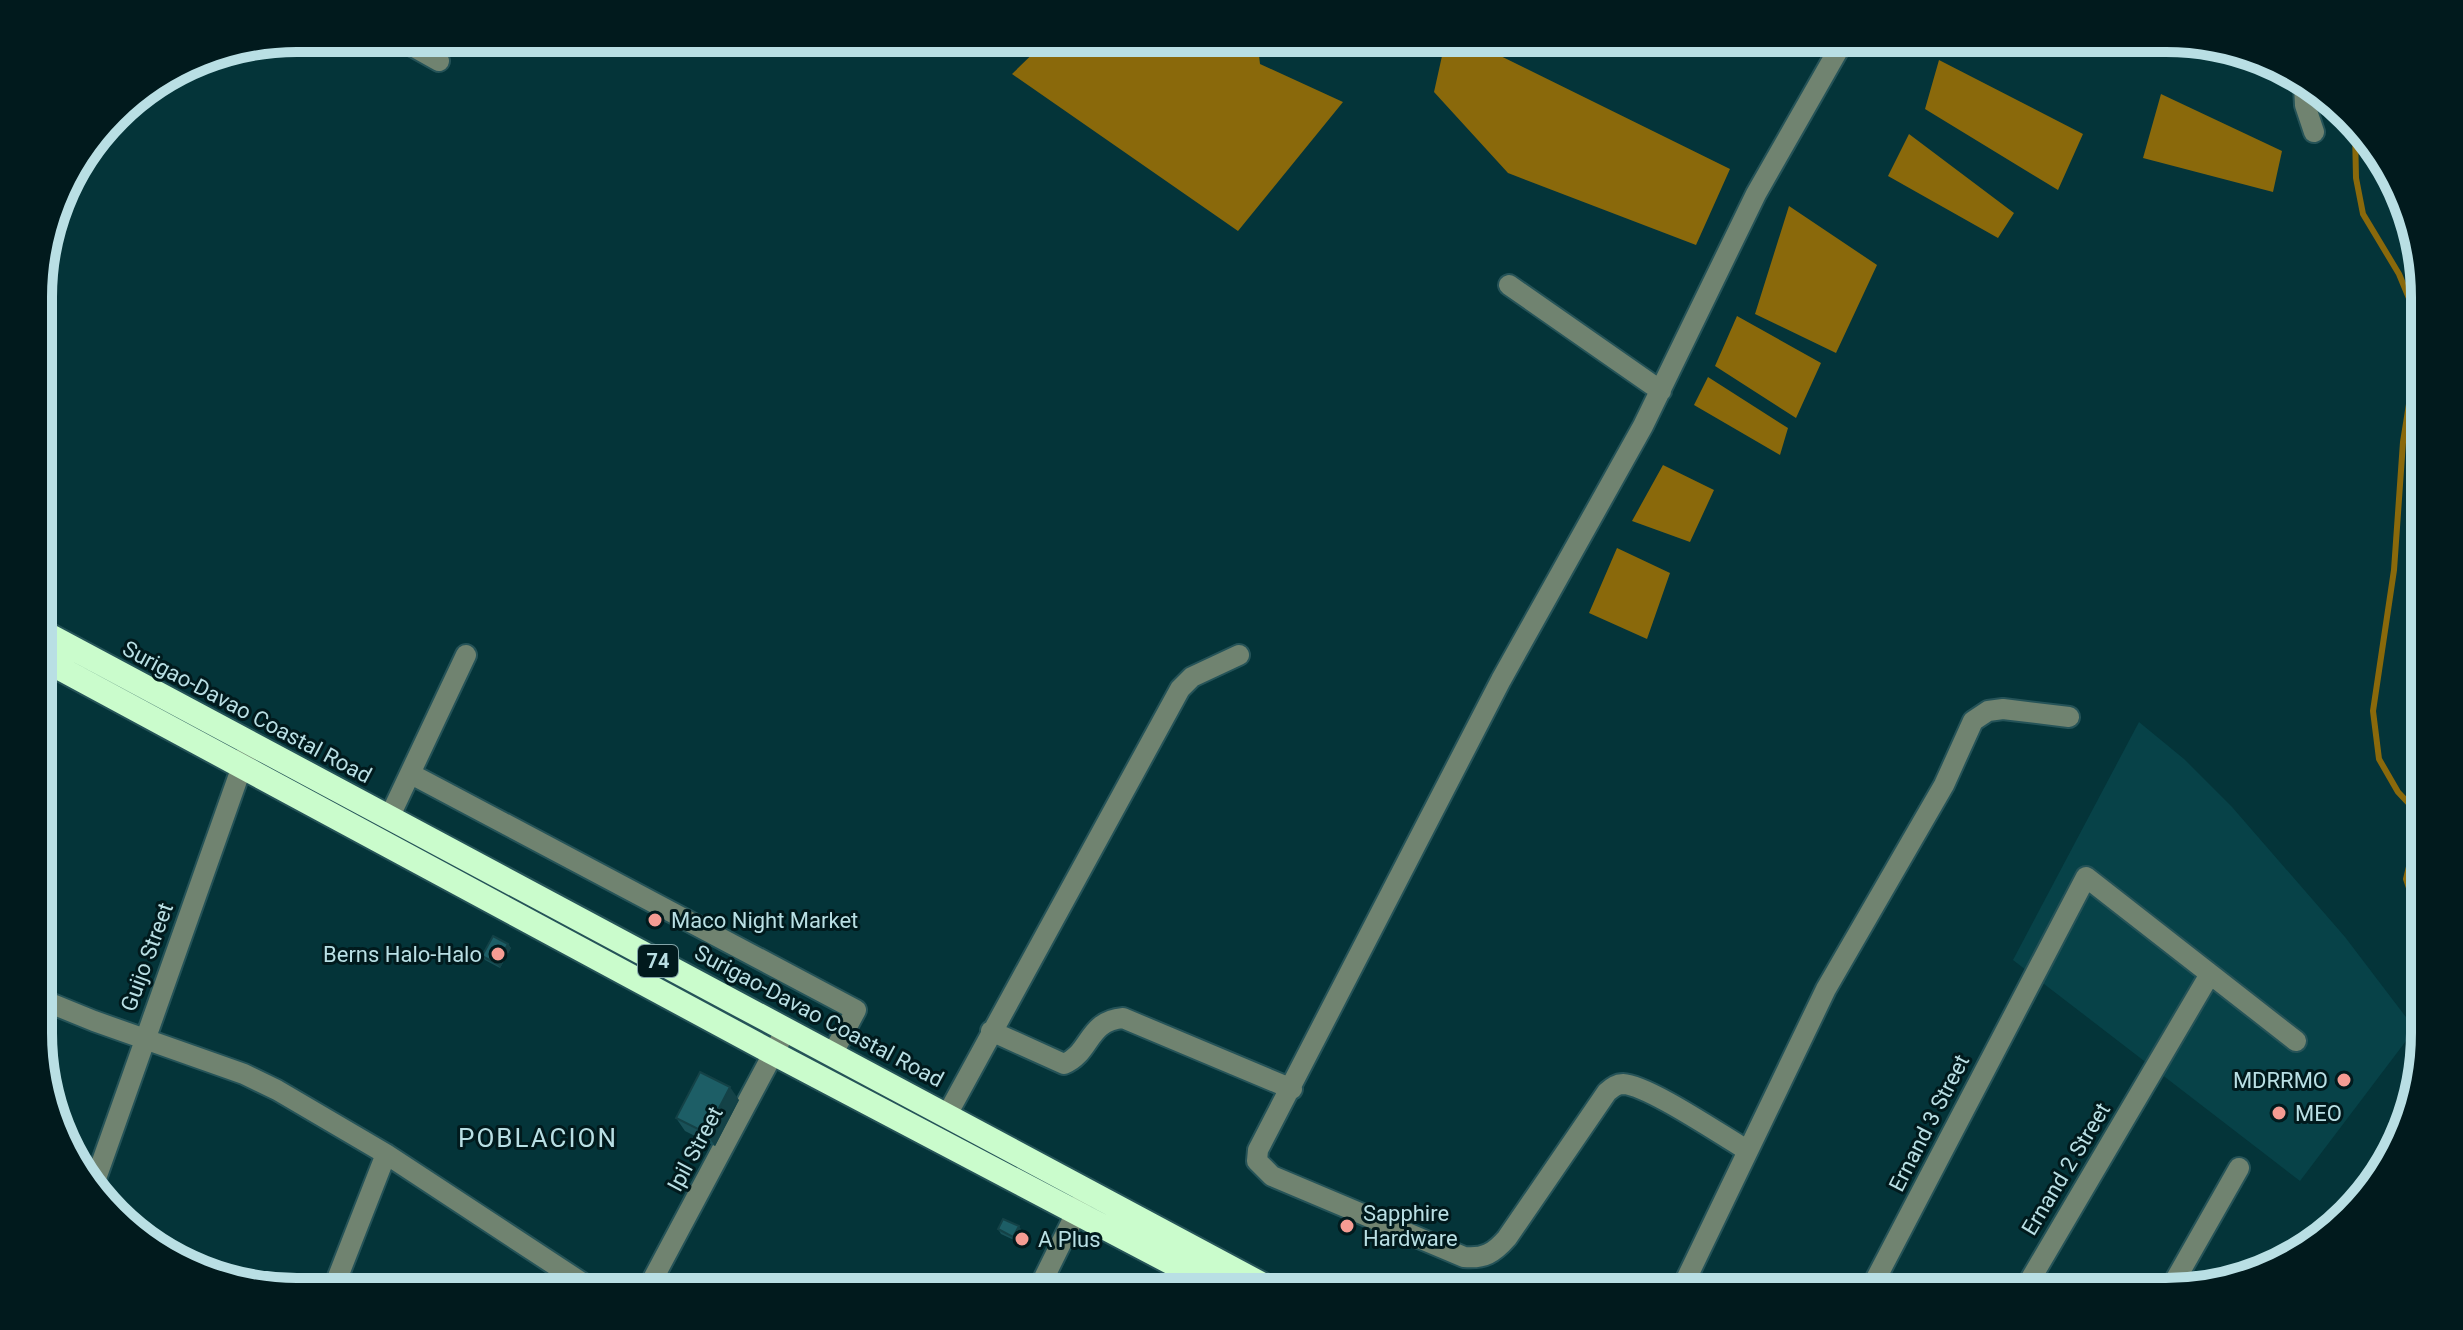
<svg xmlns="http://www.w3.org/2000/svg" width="2463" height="1330" font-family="Roboto,sans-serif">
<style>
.built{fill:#074248}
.water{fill:#8a690b}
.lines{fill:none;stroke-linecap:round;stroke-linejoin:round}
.stream{stroke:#8a690b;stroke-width:6}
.minor-casing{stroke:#255358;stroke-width:24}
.highway-casing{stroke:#255358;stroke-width:28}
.minor{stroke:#708370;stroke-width:20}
.highway{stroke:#cafccc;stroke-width:24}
.wall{fill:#195158}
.shaded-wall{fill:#144247}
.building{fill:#1d5e66;stroke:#144247;stroke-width:2}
.poi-dot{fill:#f59c93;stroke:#011a1d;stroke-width:3}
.labels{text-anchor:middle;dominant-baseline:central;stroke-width:6;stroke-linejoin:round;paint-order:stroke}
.shield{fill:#011a1d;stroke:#82a4a8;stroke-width:2}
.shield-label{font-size:20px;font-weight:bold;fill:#b9dfe4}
.street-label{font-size:22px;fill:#b9dfe4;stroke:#011a1d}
.poi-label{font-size:22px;fill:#b9dfe4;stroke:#011a1d;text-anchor:start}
.quarter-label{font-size:26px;letter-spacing:2px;fill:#b9dfe4;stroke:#011a1d}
.rim{fill:none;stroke:#b9dfe4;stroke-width:10}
</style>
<rect width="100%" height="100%" fill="#043439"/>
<path class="built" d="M 2139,722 L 2184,759 L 2232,807 L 2345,937 L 2415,1029 L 2300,1181 L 2013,960 Z"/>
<path class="water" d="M 1049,38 L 1257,38 L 1260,64 L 1343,102 L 1238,231 L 1012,74 Z
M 1446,38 L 1464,38 L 1730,169 L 1696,245 L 1508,173 L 1434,92 Z
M 1618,38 L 1806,38 L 1802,47 L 1617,52 Z
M 1939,60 L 2083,134 L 2058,190 L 1925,109 Z
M 2161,94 L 2282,151 L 2273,192 L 2143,158 Z
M 1909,134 L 2014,213 L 1998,238 L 1888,176 Z
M 1789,206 L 1877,265 L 1836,353 L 1755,314 Z
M 1737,316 L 1821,363 L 1796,418 L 1715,366 Z
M 1708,377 L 1788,428 L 1780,455 L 1694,405 Z
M 1663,465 L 1714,490 L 1690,542 L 1632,521 Z
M 1617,548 L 1670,573 L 1647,639 L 1589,613 Z"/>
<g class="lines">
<path class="stream" d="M 2355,130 L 2356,178 L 2363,214 L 2399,274 L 2411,303 L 2419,341 L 2403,442 L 2394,570 L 2373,711 L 2379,759 L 2398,792 L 2414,809 L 2418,830 L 2406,879 L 2425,935"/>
<defs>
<path id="minor" d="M 398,38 L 439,61
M 2304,86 L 2305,105 L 2314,132
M 1509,285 L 1661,391
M 2423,393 L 2419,418 L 2424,529
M 411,774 L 856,1010 L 833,1053
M 389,818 L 466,655
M 40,999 L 94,1021 L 244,1074 L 277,1090 L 386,1154 L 596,1292
M 991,1031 L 1064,1064 C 1091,1053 1087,1021 1123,1018 L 1292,1089
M 948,1113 L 1180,689 L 1192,677 L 1239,655
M 1747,1150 C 1721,1135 1648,1085 1623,1084 C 1616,1084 1612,1088 1607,1092 L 1507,1238 C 1494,1253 1484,1259 1464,1257 L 1272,1176 L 1257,1161 L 1258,1150 L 1501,680 L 1643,426 L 1756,194 L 1845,38
M 93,1187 L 247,752
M 2169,1291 L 2239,1168
M 332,1292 L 386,1154
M 646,1292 L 781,1039
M 1037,1292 L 1083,1199
M 1680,1292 L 1826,989 L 1944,785 L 1973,721 L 1988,711 L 2003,709 L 2069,717
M 1869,1292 L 2086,877 L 2296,1041
M 2023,1292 L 2210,974"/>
<path id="highway" d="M 39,630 L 1276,1292
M 39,657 L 773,1053 L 1227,1292"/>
</defs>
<use href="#minor" class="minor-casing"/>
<use href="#highway" class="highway-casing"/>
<use href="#minor" class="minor"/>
<use href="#highway" class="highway"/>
</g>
<path class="wall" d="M 508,944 L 511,948 L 500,968 L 485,960 L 482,956 Z
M 739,1100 L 715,1146 L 685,1131 L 676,1118 Z
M 998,1229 L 1022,1231 L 1016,1241 L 1001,1234 Z"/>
<path class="shaded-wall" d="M 508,944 L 511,948 L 500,968 L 497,964 Z
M 730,1087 L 739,1100 L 715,1146 L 706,1133 Z
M 1019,1226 L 1022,1231 L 1016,1241 L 1013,1237 Z"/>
<path class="building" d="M 493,936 L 508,944 L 497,964 L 482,956 Z
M 700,1072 L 730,1087 L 706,1133 L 676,1118 Z
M 1003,1219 L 1019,1226 L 1013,1237 L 998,1229 Z"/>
<g class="poi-dot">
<circle cx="655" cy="920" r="8"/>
<circle cx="498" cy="954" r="8"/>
<circle cx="2344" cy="1080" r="8"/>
<circle cx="2279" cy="1113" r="8"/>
<circle cx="1347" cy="1226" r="8"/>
<circle cx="1022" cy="1239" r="8"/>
</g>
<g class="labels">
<rect class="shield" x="638" y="945" width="40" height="32" rx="6"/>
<g class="shield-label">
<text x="658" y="961">74</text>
</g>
<g class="street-label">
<text transform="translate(247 712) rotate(28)">Surigao-Davao Coastal Road</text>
<text transform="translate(147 957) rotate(-70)">Guijo Street</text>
<text transform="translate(819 1016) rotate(28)">Surigao-Davao Coastal Road</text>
<text transform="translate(1929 1123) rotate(-63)">Ernand 3 Street</text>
<text transform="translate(695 1149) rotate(-62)">Ipil Street</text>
<text transform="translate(2066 1169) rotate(-59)">Ernand 2 Street</text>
</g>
<g class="poi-label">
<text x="671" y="920">Maco Night Market</text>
<text x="482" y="954" text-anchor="end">Berns Halo-Halo</text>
<text x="2328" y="1080" text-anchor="end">MDRRMO</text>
<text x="2295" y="1113">MEO</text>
<text x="1363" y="1213">Sapphire<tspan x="1363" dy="25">Hardware</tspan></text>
<text x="1038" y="1239">A Plus</text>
</g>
<g class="quarter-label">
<text x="538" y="1138">POBLACION</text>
</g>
</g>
<path d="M0 0H2463V1330H0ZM297 52H2166A245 245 0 0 1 2411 297V1033A245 245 0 0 1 2166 1278H297A245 245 0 0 1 52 1033V297A245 245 0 0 1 297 52Z" fill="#011a1d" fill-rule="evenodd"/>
<path class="rim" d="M297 52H2166A245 245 0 0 1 2411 297V1033A245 245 0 0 1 2166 1278H297A245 245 0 0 1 52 1033V297A245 245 0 0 1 297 52Z"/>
</svg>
